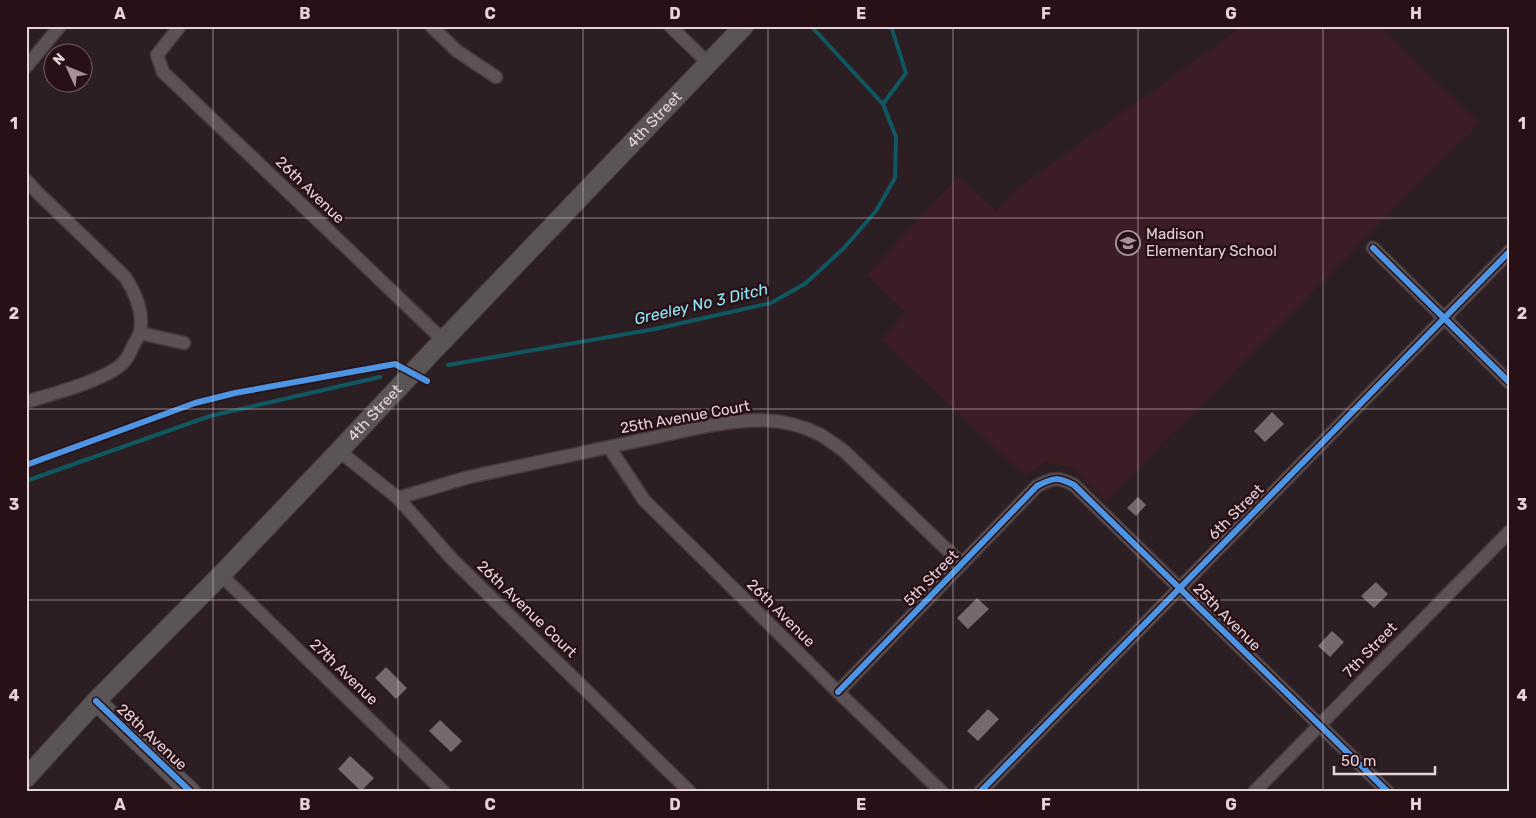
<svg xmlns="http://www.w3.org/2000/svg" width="1536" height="818" font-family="Rubik,sans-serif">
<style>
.built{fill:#3c1d26}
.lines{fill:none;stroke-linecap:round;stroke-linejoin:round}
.stream{stroke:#0f5761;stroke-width:4}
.building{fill:#75696c}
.street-casing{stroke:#463a3d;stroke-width:15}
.secondary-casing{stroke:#463a3d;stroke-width:21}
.street{stroke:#5c5154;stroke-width:12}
.secondary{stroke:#5a5457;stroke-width:19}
.cycleway-casing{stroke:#281017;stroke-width:9}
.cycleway{stroke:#4d94e3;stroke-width:6}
.grid{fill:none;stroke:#e5d3d7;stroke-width:1;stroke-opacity:0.55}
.labels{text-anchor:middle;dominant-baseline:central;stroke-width:5;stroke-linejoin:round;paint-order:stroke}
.street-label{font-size:15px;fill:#e5d3d7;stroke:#281017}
.poi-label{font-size:15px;fill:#e5d3d7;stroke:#281017;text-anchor:start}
.water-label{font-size:16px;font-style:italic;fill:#8eeaf8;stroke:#281017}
.neatline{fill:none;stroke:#e5d3d7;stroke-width:2}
.grid-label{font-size:16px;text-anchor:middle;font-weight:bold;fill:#e5d3d7}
</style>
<rect width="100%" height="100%" fill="#2c1f23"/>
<path class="built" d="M 1243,26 L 1380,26 L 1479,123 L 1106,501 L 1072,468 L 1046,462 L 1024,475 L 881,340 L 906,313 L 867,275 L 958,177 L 996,211 L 1014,191 Z"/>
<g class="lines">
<path class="stream" d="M 811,26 L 883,104
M 448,365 L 655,329 L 771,303 L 806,283 L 844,248 L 876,211 L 895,178 L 896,137 L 883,104 L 906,73 L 891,26
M 26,481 L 210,416 L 380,377"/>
</g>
<path class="building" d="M 1272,412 L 1284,424 L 1265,442 L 1254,431 Z
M 1138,497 L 1146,505 L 1136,516 L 1127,508 Z
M 1376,582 L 1388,594 L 1374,608 L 1361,596 Z
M 977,598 L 989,609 L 968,629 L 957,618 Z
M 1332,631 L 1344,642 L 1330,657 L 1318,646 Z
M 386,667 L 407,688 L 396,699 L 375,678 Z
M 988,709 L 999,719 L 978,741 L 967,731 Z
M 440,720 L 462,741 L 451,752 L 429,731 Z
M 350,756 L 374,778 L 361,791 L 338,769 Z"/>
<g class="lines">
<defs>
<path id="street" d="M 180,26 L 157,55 L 163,72 L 443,340
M 431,26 L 457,51 L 496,77
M 670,26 L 708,63
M 26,67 L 60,26
M 26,180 L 37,192 L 125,277 C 136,294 144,312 140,332 C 139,337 135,342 133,346 C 130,352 128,358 123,363 C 104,381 52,394 26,402
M 1373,248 L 1510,383
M 140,333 L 184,343
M 609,447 L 644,500 L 838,692 L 942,792
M 339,451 L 398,498 L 452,559 L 690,792
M 398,498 L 469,477 L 707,426 C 748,419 782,415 821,435 C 829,440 837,446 844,451 L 962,564
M 221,575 L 444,792
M 838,692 L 1037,486 C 1054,477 1058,477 1074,485 L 1388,792
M 980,792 L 1510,251
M 1254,792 L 1510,531"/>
<g id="secondary">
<path d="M 96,701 L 191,792"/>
<path id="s1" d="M 26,778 L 96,701 L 221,575 L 339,451 L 431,353 L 744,26"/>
</g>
</defs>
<use href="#street" class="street-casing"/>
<use href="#secondary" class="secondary-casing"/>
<use href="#street" class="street"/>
<use href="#secondary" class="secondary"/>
<defs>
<path id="cycleway" d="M 1373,248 L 1510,383
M 26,465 L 195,403 L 235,393 L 395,364 L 427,381
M 838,692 L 1037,486 C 1054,477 1058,477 1074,485 L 1388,792
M 96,701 L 191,792
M 980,792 L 1510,251"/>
</defs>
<use href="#cycleway" class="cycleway-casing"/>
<use href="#cycleway" class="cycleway"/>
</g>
<path class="grid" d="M 213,26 L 213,792M 398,26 L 398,792M 583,26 L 583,792M 768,26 L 768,792M 953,26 L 953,792M 1138,26 L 1138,792M 1323,26 L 1323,792M 26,218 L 1510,218M 26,409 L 1510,409M 26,600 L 1510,600"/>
<defs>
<symbol id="school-ring" viewBox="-11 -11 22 22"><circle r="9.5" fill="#281017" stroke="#a49498" stroke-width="1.5"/><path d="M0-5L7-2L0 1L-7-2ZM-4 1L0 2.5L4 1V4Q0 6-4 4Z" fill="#a49498"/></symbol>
</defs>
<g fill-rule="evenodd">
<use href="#school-ring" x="1114" y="229" width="28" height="28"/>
</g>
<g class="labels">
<g class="street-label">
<text stroke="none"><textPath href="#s1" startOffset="910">4th Street</textPath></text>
<text transform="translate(310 190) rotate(44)">26th Avenue</text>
<text stroke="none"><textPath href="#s1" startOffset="505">4th Street</textPath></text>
<text transform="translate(685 417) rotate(-10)">25th Avenue Court</text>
<text transform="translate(1236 512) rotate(-45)">6th Street</text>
<text transform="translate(931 578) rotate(-46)">5th Street</text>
<text transform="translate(527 609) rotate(44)">26th Avenue Court</text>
<text transform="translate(781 613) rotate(45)">26th Avenue</text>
<text transform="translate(1227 617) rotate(45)">25th Avenue</text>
<text transform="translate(1370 650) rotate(-46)">7th Street</text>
<text transform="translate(344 672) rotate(44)">27th Avenue</text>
<text transform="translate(152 737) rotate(43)">28th Avenue</text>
</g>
<g class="poi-label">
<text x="1146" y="234">Madison<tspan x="1146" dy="17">Elementary School</tspan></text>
</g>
<g class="water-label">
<text transform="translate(701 304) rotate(-13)">Greeley No 3 Ditch</text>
</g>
</g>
<rect width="1536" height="818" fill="none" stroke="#281017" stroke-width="55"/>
<g transform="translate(68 68) rotate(314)"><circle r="24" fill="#281017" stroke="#745e64"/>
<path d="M0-4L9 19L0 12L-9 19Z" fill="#a49498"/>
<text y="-8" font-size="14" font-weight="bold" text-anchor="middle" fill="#e5d3d7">N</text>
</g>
<path d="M1334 766v8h101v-8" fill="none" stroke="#e5d3d7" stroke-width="2.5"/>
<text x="1341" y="766" font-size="15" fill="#e5d3d7" stroke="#281017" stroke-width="4" paint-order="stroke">50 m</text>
<rect x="28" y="28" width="1480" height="762" class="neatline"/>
<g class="grid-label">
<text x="120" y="19">A</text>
<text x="305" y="19">B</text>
<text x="490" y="19">C</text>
<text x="675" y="19">D</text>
<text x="861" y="19">E</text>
<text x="1046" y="19">F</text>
<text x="1231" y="19">G</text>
<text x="1416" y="19">H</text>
<text x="14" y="129">1</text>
<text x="1522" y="129">1</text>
<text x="14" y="319">2</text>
<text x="1522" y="319">2</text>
<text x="14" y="510">3</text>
<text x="1522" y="510">3</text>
<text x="14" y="701">4</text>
<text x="1522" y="701">4</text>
<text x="120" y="810">A</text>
<text x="305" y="810">B</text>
<text x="490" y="810">C</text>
<text x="675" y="810">D</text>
<text x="861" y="810">E</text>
<text x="1046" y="810">F</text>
<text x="1231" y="810">G</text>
<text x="1416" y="810">H</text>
</g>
</svg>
